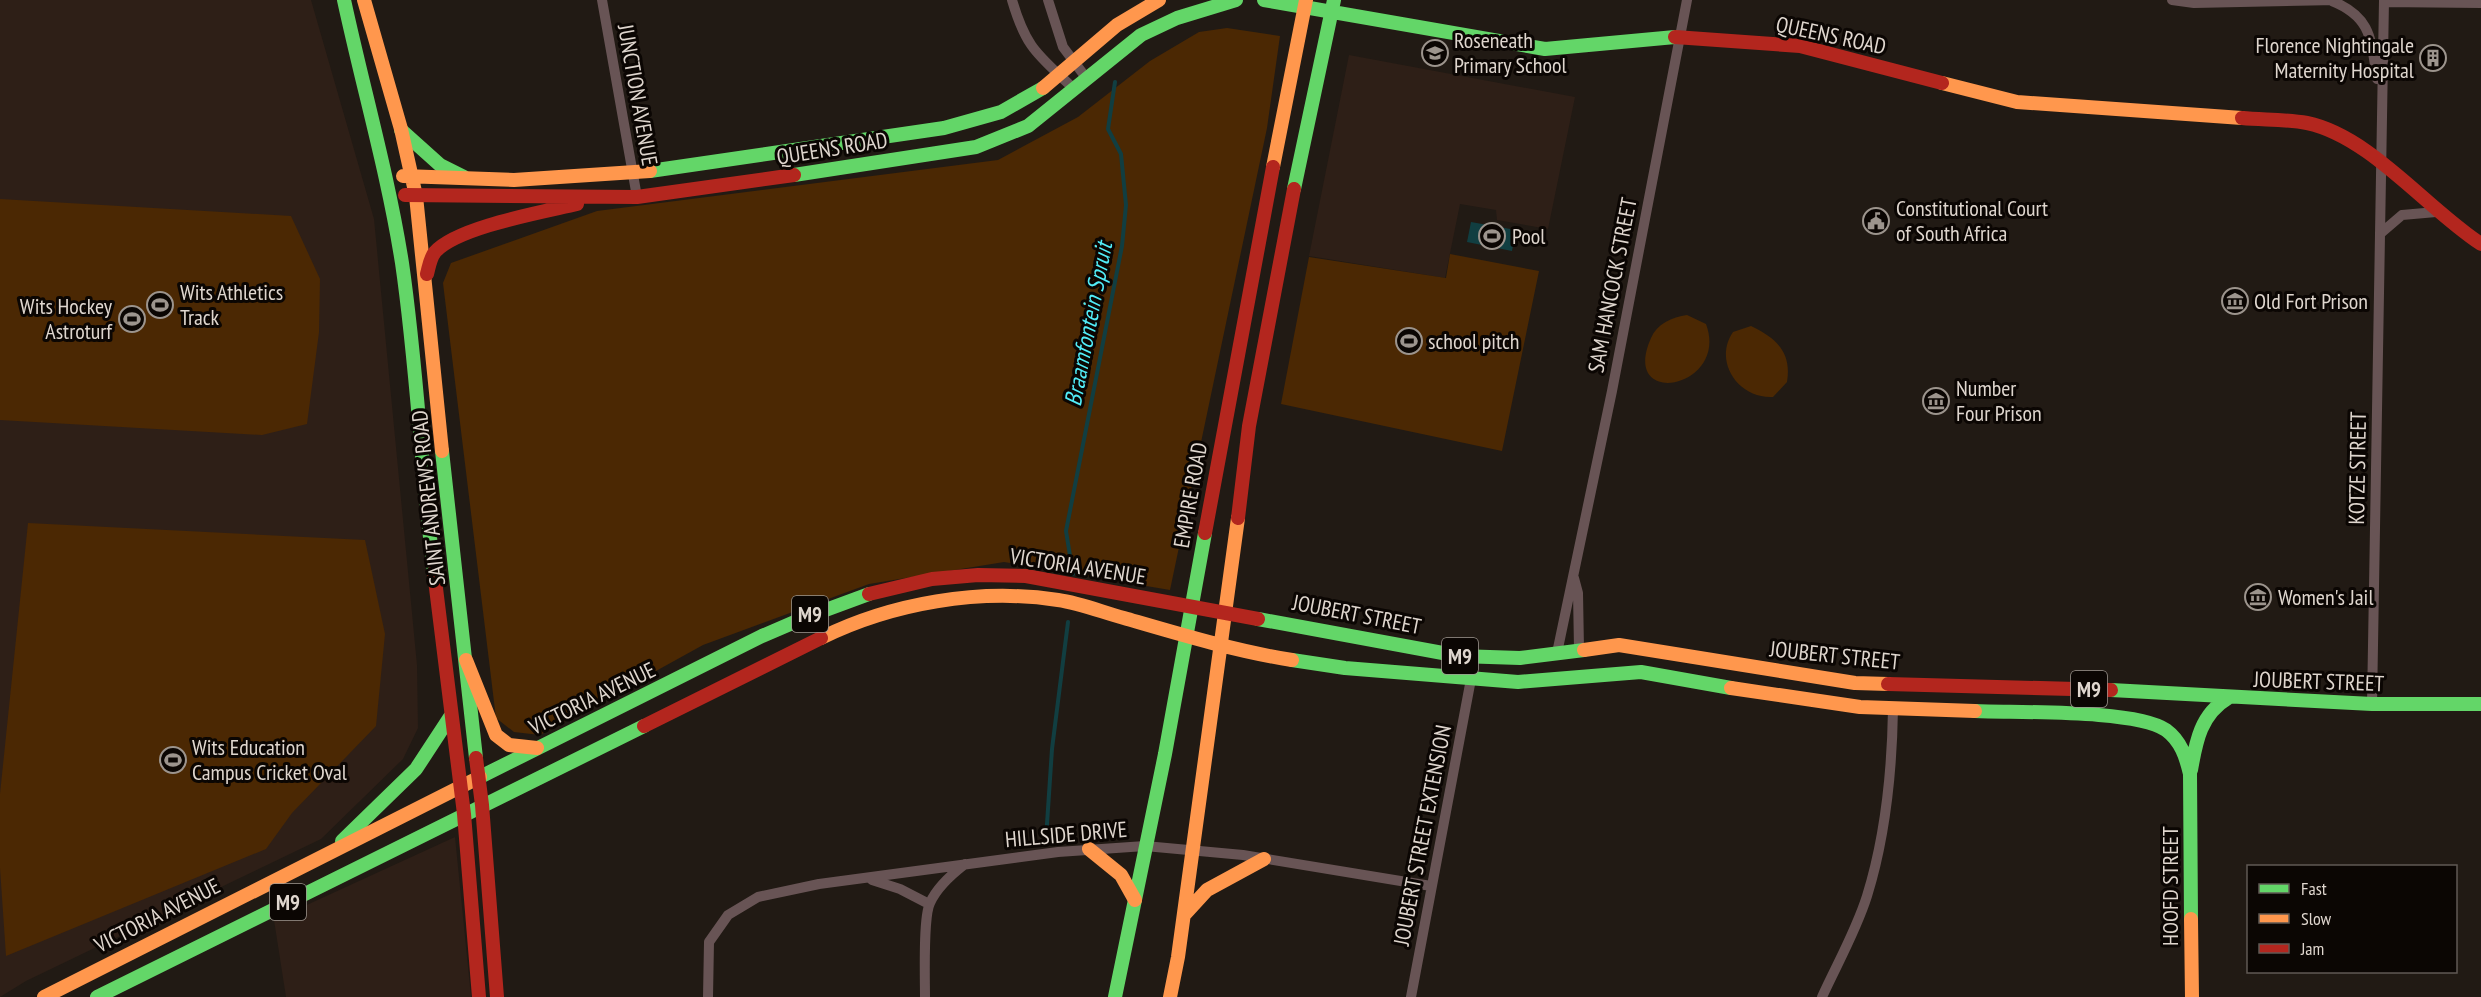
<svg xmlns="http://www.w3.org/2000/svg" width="2481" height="997" font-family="'PT Sans Narrow',sans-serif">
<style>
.education{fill:#2e1f17}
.green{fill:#4b2803}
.water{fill:#113e41}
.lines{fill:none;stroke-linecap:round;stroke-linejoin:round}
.stream{stroke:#113e41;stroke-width:4}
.street{stroke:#685455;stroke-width:10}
.fast{stroke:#63d668;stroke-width:14}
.slow{stroke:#ff974d;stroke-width:14}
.jam{stroke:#b3261e;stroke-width:14}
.labels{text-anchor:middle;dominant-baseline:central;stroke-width:6;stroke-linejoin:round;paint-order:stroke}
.shield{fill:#0b0603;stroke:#9f9891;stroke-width:1.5}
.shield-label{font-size:21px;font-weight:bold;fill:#dfd6ce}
.street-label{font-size:22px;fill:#dfd6ce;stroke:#0b0603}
.poi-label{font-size:22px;fill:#dfd6ce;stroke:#0b0603;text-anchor:start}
.water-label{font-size:24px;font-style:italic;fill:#52edf8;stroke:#0b0603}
</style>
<rect width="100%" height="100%" fill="#211a14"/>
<path class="education" d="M 0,0 L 311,0 L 374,219 L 417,665 L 418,728 L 403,759 L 321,839 L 26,981 L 0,997 Z
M 1349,55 L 1575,97 L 1548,229 L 1497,220 L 1496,210 L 1460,204 L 1445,278 L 1309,256 Z
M 455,837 L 471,997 L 286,997 L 274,920 Z"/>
<path class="green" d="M 1227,28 L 1280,36 L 1267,128 L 1170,590 L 1004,562 L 869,584 L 703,645 L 540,735 L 514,732 L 496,718 L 443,283 L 451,263 L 597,211 L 998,160 L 1078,117 L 1150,61 L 1199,32 Z
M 0,199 L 291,216 L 320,279 L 319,332 L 307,424 L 262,435 L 0,420 Z
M 1450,254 L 1539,271 L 1502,451 L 1281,404 L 1309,257 L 1446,278 Z
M 1687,315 L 1706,324 C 1730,388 1619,410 1651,338 C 1657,324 1672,317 1687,315 Z
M 1751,326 C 1776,338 1792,352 1787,382 L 1773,397 C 1738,399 1713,361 1733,332 Z
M 28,523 L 365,540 L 385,634 L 376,726 L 292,813 L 266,849 L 6,956 L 0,868 L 0,794 Z"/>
<path class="water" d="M 1471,222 L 1516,230 L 1512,251 L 1467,242 Z"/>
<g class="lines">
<path class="stream" d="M 1073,574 L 1066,531 L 1122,246 L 1126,205 L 1121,154 L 1108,129 L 1115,82
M 1046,839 L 1052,749 L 1068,622"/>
<path class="street" d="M 602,0 L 637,197
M 1012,0 C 1027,51 1039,55 1075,90
M 1048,0 L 1063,47 L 1087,79
M 2172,0 L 2194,3 L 2336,0
M 2332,1 C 2372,17 2371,40 2377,79
M 2384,2 L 2481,3
M 2381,233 L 2402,215 L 2436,212
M 1574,578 L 1578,593 L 1579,649
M 1557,653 L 1612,391 L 1687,0
M 2372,704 L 2384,0
M 872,880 L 900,889 L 929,904
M 708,997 L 709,942 L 728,915 L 758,897 L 819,884 L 1058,852 L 1145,846 L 1243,855 L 1431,886
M 925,997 C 925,978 923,917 930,903 C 937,887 952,874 965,864
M 1411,997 L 1471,679
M 1822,997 C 1837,964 1856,931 1867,896 C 1886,835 1892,772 1893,709"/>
<path class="fast" d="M 344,0 C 363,88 388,174 402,263 C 417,365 421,469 434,572
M 1264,0 L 1545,49 L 1675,37
M 401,130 L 440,165 L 464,177
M 650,171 L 944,128 L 1001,112 L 1043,88
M 794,175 L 976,147 L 1028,126 L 1141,35 L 1177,18 L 1236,0
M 1294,189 L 1334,0
M 442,451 L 476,758
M 1258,619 L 1459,656 L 1520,658 L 1584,650
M 1292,660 L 1345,668 L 1518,682 L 1641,672 L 1731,688
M 2111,690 L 2372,704 L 2481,704
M 1975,711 C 2016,713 2136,709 2166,730 C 2181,741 2186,757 2190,774 L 2191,919
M 2191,770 C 2196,741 2201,714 2228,698
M 480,777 L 762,636 L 804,618 L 869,594
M 342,841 L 416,769 L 450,717
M 97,997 L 644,726
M 1115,997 L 1165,754 L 1205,533"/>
<path class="slow" d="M 364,0 L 401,129 L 416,196 L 442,451
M 1942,83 L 2017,102 L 2242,118
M 1043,88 L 1117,25 L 1159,0
M 1273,167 L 1306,0
M 403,176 L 514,180 L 650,171
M 821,638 C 892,603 979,588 1058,600 C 1080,603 1102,612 1124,618 C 1179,634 1235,651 1292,660
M 1584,650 L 1619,645 L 1855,683 L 1888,684
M 466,660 L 496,735 L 509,745 L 537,748
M 1731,688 L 1860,707 L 1975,711
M 1089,849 L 1121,875 L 1135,900
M 1185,914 L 1207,890 L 1264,859
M 2191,919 L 2192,997
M 44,997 L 480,777
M 1170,997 L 1178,957 L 1238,518"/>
<path class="jam" d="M 1675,37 L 1800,46 L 1942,83
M 2242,118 C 2263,120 2286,119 2307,123 C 2370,136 2427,209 2481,244
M 405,195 L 637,197 L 794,175
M 427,274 C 429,267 430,258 435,252 C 457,227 543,212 577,204
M 1238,518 L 1249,426 L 1294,189
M 1205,533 L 1273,167
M 434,572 L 464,814 L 479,997
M 869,594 L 932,579 L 978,575 L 1026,576 L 1258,619
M 1888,684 L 2111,690
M 644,726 L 821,638
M 476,758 L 482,805 L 497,997"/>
</g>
<defs>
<symbol id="school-ring" viewBox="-11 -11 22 22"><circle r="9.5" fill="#0b0603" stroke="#9c948d" stroke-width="1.5"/><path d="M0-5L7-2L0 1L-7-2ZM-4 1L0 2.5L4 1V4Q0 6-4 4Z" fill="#9c948d"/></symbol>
<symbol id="building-ring" viewBox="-11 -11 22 22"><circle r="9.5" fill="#0b0603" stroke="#9c948d" stroke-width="1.5"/><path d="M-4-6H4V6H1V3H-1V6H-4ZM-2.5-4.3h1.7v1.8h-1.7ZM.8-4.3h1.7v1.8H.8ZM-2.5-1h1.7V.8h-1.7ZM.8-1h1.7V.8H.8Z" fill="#9c948d"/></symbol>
<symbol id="civic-ring" viewBox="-11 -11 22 22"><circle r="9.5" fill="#0b0603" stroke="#9c948d" stroke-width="1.5"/><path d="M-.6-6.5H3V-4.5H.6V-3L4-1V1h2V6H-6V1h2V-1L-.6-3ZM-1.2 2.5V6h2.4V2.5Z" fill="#9c948d"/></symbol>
<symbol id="stadium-ring" viewBox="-11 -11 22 22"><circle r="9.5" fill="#0b0603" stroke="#9c948d" stroke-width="1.5"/><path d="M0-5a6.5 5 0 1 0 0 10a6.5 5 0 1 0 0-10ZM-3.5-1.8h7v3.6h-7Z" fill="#9c948d"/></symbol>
<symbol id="museum-ring" viewBox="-11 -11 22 22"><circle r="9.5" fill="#0b0603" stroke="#9c948d" stroke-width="1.5"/><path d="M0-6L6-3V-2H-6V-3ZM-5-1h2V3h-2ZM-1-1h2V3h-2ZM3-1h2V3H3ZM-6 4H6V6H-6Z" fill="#9c948d"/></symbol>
</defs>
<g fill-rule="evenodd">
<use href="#school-ring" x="1420" y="38" width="30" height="30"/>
<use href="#building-ring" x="2418" y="43" width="30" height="30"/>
<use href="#civic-ring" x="1861" y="206" width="30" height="30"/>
<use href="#stadium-ring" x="1477" y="221" width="30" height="30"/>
<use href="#museum-ring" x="2220" y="286" width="30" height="30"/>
<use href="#stadium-ring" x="145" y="290" width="30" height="30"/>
<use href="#stadium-ring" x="117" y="304" width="30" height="30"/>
<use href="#stadium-ring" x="1394" y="326" width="30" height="30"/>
<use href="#museum-ring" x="1921" y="386" width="30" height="30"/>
<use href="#museum-ring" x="2243" y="582" width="30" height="30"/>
<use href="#stadium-ring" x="158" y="745" width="30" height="30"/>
</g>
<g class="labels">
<g class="shield">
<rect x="792" y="596" width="36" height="36" rx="4.5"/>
<rect x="1442" y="638" width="36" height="36" rx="4.5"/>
<rect x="2071" y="671" width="36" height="36" rx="4.5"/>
<rect x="270" y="884" width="36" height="36" rx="4.5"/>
</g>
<g class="shield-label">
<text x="810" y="614">M9</text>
<text x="1460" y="656">M9</text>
<text x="2089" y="689">M9</text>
<text x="288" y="902">M9</text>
</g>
<g class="street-label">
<text transform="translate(1831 35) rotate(12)">QUEENS ROAD</text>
<text transform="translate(638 95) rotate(80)">JUNCTION AVENUE</text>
<text transform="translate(832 148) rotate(-9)">QUEENS ROAD</text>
<text transform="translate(1612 285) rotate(-79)">SAM HANCOCK STREET</text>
<text transform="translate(2357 468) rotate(-89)">KOTZE STREET</text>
<text transform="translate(1190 495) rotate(-80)">EMPIRE ROAD</text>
<text transform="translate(428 498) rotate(-96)">SAINT ANDREWS ROAD</text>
<text transform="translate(1078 566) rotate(9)">VICTORIA AVENUE</text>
<text transform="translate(1357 614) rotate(11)">JOUBERT STREET</text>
<text transform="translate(1835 655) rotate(6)">JOUBERT STREET</text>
<text transform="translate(2319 681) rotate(2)">JOUBERT STREET</text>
<text transform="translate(592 698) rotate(-26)">VICTORIA AVENUE</text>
<text transform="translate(1066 834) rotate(-5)">HILLSIDE DRIVE</text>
<text transform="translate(1422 835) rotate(-79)">JOUBERT STREET EXTENSION</text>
<text transform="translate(2170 886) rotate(-90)">HOOFD STREET</text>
<text transform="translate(157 915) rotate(-27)">VICTORIA AVENUE</text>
</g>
<g class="poi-label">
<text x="1454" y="40">Roseneath<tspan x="1454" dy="25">Primary School</tspan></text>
<text x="2414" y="45" text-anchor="end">Florence Nightingale<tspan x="2414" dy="25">Maternity Hospital</tspan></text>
<text x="1896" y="208">Constitutional Court<tspan x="1896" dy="25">of South Africa</tspan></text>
<text x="1512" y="236">Pool</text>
<text x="180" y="292">Wits Athletics<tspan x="180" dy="25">Track</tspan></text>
<text x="2254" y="301">Old Fort Prison</text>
<text x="112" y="306" text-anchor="end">Wits Hockey<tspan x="112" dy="25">Astroturf</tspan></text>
<text x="1428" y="341">school pitch</text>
<text x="1956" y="388">Number<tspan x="1956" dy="25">Four Prison</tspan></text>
<text x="2278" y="597">Women's Jail</text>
<text x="192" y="747">Wits Education<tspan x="192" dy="25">Campus Cricket Oval</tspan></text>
</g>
<g class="water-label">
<text transform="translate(1088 324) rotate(-79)">Braamfontein Spruit</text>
</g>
</g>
<rect x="2247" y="865" width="210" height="108" fill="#0b0603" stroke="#605954" stroke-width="1.5"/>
<rect x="2259" y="884" width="30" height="9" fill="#63d668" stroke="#605954" stroke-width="1.5"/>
<text x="2301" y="895" font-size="18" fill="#dfd6ce">Fast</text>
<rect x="2259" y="914" width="30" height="9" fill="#ff974d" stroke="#605954" stroke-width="1.5"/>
<text x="2301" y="925" font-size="18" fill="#dfd6ce">Slow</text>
<rect x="2259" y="944" width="30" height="9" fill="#b3261e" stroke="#605954" stroke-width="1.5"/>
<text x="2301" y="955" font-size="18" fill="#dfd6ce">Jam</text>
</svg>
